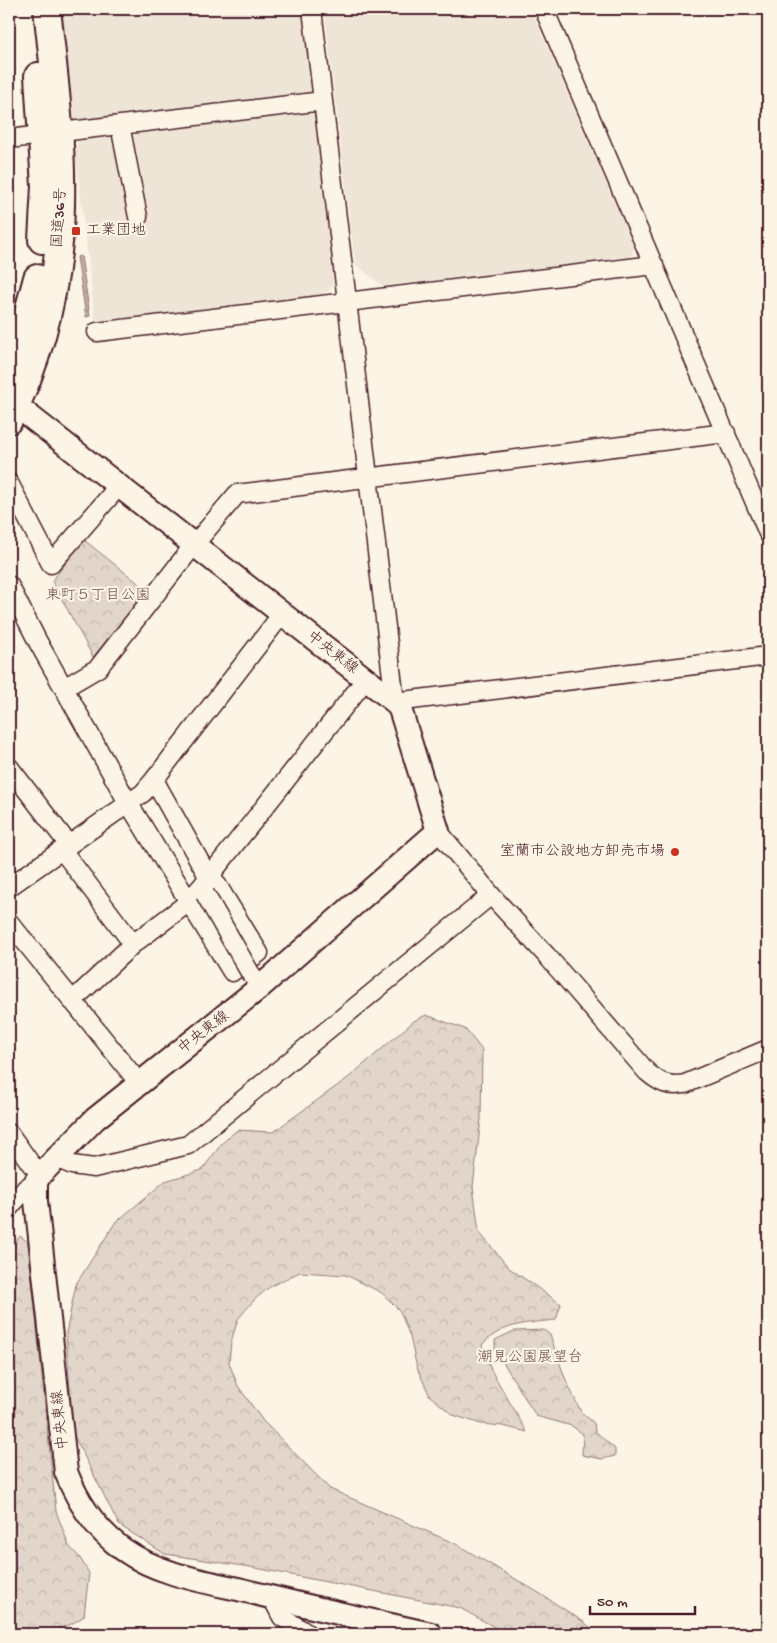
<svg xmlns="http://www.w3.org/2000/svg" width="777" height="1643" font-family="'Gochi Hand','Klee One',sans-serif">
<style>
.built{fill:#eee5d7}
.forest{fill:url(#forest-crowns);stroke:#967a7a}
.water{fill:url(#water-ripples);stroke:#917474}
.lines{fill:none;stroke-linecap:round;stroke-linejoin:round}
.minor-casing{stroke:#4a1f2b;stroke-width:21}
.major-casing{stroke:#4a1f2b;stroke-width:26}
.highway-casing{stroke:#4a1f2b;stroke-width:30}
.minor{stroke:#fcf5e5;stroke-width:18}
.major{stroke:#fcf5e5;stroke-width:22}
.highway{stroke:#fcf5e5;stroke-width:26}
.minor-bridge-casing{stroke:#4a1f2b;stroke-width:21;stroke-linecap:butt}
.minor-bridge{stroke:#fcf5e5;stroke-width:18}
.poi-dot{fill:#c8321e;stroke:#fcf5e5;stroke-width:2}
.labels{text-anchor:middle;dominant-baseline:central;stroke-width:4.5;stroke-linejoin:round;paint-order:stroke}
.street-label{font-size:15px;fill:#4a1f2b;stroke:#fcf5e5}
.poi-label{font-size:15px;fill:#4a1f2b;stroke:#fcf5e5;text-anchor:start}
.park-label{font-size:15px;fill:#704c53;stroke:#fcf5e5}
</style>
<defs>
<pattern id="forest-crowns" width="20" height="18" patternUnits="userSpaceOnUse" patternTransform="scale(1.25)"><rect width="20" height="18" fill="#e2d5ca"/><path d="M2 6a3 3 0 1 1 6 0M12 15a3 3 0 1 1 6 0" fill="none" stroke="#c3b6ae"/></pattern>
<pattern id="water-ripples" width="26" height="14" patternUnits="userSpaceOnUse" patternTransform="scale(1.25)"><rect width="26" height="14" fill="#c0aca5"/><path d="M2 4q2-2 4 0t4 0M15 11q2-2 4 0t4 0" fill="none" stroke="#9e8b87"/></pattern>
</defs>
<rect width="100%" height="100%" fill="#fcf5e5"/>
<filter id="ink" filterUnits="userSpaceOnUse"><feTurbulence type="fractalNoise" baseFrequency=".02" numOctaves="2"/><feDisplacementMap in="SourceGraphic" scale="10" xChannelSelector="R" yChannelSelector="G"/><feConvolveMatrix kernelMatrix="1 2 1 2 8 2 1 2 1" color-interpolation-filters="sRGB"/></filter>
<g filter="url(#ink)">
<path class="built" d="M 59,9 L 304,9 L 313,84 L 311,92 L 304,96 L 76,121 L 72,119 Z
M 324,9 L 531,9 L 634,247 L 633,254 L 627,259 L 383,286 L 355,264 Z
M 312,112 L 318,119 L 334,282 L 331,289 L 321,296 L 98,321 L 95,319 L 75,148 L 79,141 Z"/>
<path class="forest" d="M 84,540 L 147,590 L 93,657 L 52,581 Z
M 426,1015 L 465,1029 L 482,1050 L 481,1119 L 473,1187 L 479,1232 L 509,1268 L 561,1304 L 556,1320 C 528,1323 502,1323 482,1345 L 491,1370 L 527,1432 L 503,1426 L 481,1424 L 453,1415 L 430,1396 L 417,1368 L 410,1337 L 400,1311 L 382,1293 L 346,1275 L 300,1272 L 271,1286 L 255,1299 L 238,1319 L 231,1342 L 229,1363 L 238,1386 L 263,1421 L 330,1489 L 456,1544 L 539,1593 L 584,1622 L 598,1634 L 507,1634 L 460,1608 L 250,1567 L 165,1554 L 119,1525 L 73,1434 L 66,1333 L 76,1284 L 115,1223 L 165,1181 L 202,1170 L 222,1143 L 237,1130 L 273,1132 L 348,1078 L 414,1021 Z
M 20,1236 L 28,1242 L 56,1511 L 69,1546 L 80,1558 L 89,1573 L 84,1616 C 61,1633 37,1634 9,1634 L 9,1264 L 10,1250 Z
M 544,1330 L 550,1335 L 565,1378 L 581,1412 L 594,1423 L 595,1431 L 615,1449 L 615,1456 L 602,1459 L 582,1455 L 583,1434 L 572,1426 L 536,1416 L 495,1349 L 495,1340 L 514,1331 Z"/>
<path class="water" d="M 81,256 L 90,316 L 86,317 L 77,257 Z"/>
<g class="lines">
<defs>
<path id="minor" d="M 312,9 L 395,702 L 768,656
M 544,9 L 768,533
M 120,125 L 138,217
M 61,132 L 323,101
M 9,139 L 42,135
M 97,332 L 654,265
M 9,483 L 51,564 L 118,487
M 9,585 L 38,642 L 126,799 L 232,972 L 259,953 L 211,875
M 64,688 L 98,668 L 193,546 L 237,494 L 726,433
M 9,767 L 69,845
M 438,831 L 491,895 L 547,956 L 647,1072 C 660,1083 668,1087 685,1084 L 768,1049
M 62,850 L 133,944
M 209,878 L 154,780 L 282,614
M 9,887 L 143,793 L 154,780
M 9,922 L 139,1083
M 72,1001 L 133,944 L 185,905 L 201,887 L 366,679
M 9,1133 L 31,1164 L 42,1173
M 56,1158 L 72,1165 L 94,1168 L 188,1145 L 491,895
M 9,1208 L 26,1188 L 36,1181
M 272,1598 L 282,1617 L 308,1634"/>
<path id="major" d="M 9,400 L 395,702 L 400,709 L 438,831 L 259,988 L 95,1119 L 42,1173 L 36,1181 L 36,1201 L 66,1472 C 78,1503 97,1531 124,1550 C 158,1574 202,1581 242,1590 C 305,1606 368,1620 431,1634"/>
<path id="highway" d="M 38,76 L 45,186 L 42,240
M 9,374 L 18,349 L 37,278
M 9,420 C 79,282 64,156 47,9"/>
</defs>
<use href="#minor" class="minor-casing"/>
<use href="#major" class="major-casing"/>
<use href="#highway" class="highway-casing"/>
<use href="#minor" class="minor"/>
<use href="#major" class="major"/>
<use href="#highway" class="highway"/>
<defs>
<path id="minor-bridge" d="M 205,894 L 252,976"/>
</defs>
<use href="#minor-bridge" class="minor-bridge-casing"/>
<use href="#minor-bridge" class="minor-bridge"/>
</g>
</g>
<g class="poi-dot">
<rect x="71" y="226" width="10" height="10" rx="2.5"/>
<circle cx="675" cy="852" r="5"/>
</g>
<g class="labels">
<g class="street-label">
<text transform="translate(60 218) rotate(-86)">国道36号</text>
<text transform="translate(332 653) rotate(38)">中央東線</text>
<text transform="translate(204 1033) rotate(-38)">中央東線</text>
<text transform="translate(61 1420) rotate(-96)">中央東線</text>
</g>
<g class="poi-label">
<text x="86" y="231">工業団地</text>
<text x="665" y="852" text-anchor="end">室蘭市公設地方卸売市場</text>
</g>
<g class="park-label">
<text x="98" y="596">東町５丁目公園</text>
<text x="530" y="1358">潮見公園展望台</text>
</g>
</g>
<rect width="777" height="1643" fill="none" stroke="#fcf5e5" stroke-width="30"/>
<rect x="15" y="15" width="747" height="1613" fill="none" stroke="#4a1f2b" stroke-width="2" filter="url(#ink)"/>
<path d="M590 1606v8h105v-8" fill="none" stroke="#4a1f2b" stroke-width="2.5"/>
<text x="597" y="1606" font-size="15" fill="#4a1f2b" stroke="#fcf5e5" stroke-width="4" paint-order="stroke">50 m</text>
</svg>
